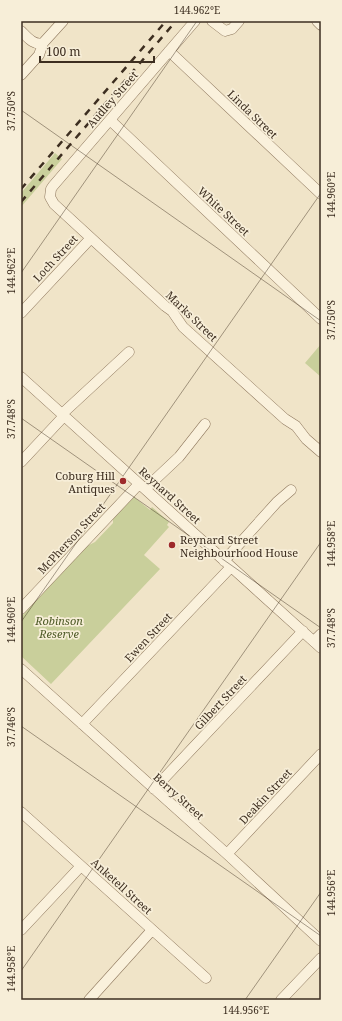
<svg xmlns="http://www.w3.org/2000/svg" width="342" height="1021" font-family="'Noto Serif',serif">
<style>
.green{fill:#c9cf9b}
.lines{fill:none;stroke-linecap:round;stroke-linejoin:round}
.minor-casing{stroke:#8d765c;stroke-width:11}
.minor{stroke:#faf1dc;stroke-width:10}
.rail{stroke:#3d2e20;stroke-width:2.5;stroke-dasharray:7 7;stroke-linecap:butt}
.ticks{fill:none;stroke:#3d2e20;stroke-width:1;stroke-opacity:0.45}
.poi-dot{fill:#9e2a2b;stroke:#f7eed8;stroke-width:1.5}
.labels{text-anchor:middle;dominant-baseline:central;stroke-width:3.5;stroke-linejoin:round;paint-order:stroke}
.street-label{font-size:11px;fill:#3d2e20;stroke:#f7eed8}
.poi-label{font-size:11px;fill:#3d2e20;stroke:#f7eed8;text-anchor:end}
.park-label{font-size:11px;font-style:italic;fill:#4d5a26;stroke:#f7eed8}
.neatline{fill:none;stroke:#3d2e20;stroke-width:1.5}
.ticks-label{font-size:10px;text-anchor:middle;fill:#3d2e20}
</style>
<rect width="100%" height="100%" fill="#f0e4c8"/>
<path class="green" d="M 55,153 L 62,159 L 21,207 L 21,193 Z
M 321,344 L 321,377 L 305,363 Z
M 134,497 L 150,510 L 152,507 L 169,522 L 167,525 L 169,527 L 144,555 L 160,569 L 51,684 L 21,656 L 21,617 L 87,546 L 95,542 L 113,523 L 113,519 Z"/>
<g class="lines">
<defs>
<path id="minor" d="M 195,21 L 53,186 L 51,189 L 50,197 L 54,204 L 165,306 L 172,311 L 183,327 L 285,419 L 296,426 L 306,439 L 321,452
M 212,21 L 225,31 L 232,29 L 239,21
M 317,21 L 321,25
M 21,31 C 27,37 34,46 43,43
M 169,51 L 321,194
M 21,75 L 39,55 L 43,43 L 63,21
M 110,120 L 321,319
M 21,313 L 91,238
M 21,377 L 321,648
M 62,414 L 129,352
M 21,462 L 64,416
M 145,489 L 179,457 L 205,424
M 224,561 L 277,502 L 291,490
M 21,609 L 139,484
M 314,641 L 321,634
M 21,669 L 227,854 L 321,941
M 82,724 L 231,567
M 154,789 L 303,631
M 21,812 L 206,978
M 227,854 L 321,754
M 21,930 L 81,866
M 89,1000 L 152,930
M 281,1000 L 321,958"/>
</defs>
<use href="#minor" class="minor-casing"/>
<use href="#minor" class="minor"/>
<path class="rail" d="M 21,189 L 166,21
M 21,202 L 176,21"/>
</g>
<path class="ticks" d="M 21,110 L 321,321M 21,273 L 197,21M 21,418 L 321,628M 21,622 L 321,193M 21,726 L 321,936M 21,971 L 321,542M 245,1000 L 321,892"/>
<g class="poi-dot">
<circle cx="123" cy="481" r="4"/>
<circle cx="172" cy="545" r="4"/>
</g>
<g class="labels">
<g class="street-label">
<text transform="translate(112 99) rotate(-49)">Audley Street</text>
<text transform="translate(253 114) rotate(44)">Linda Street</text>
<text transform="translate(224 211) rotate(43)">White Street</text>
<text transform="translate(55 258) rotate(-47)">Loch Street</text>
<text transform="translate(192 316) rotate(44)">Marks Street</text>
<text transform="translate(170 495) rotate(42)">Reynard Street</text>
<text transform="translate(71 538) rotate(-47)">McPherson Street</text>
<text transform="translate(148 637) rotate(-47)">Ewen Street</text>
<text transform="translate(220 702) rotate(-47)">Gilbert Street</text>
<text transform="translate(179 796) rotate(42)">Berry Street</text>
<text transform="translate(265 796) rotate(-47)">Deakin Street</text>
<text transform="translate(122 886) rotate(42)">Anketell Street</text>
</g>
<g class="poi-label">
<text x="115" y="475">Coburg Hill<tspan x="115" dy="13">Antiques</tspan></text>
<text x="180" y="539" text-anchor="start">Reynard Street<tspan x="180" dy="13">Neighbourhood House</tspan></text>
</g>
<g class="park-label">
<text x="59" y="620">Robinson<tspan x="59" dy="13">Reserve</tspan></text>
</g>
</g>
<rect width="342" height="1021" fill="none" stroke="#f7eed8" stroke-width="44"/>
<path d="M40 56v6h114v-6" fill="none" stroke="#3d2e20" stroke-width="2"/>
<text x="46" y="56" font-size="12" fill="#3d2e20" stroke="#f7eed8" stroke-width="3" paint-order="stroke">100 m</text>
<rect x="22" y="22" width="298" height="977" class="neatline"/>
<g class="ticks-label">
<text x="197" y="14">144.962°E</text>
<text transform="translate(11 111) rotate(-90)" y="4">37.750°S</text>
<text transform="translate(331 195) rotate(-90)" y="4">144.960°E</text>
<text transform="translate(11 271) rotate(-90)" y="4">144.962°E</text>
<text transform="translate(331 320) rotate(-90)" y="4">37.750°S</text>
<text transform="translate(11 419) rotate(-90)" y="4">37.748°S</text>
<text transform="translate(331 544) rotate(-90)" y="4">144.958°E</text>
<text transform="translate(11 620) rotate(-90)" y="4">144.960°E</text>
<text transform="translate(331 628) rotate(-90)" y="4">37.748°S</text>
<text transform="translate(11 727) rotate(-90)" y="4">37.746°S</text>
<text transform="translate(331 893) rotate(-90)" y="4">144.956°E</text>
<text transform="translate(11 969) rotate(-90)" y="4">144.958°E</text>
<text x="246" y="1014">144.956°E</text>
</g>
</svg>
